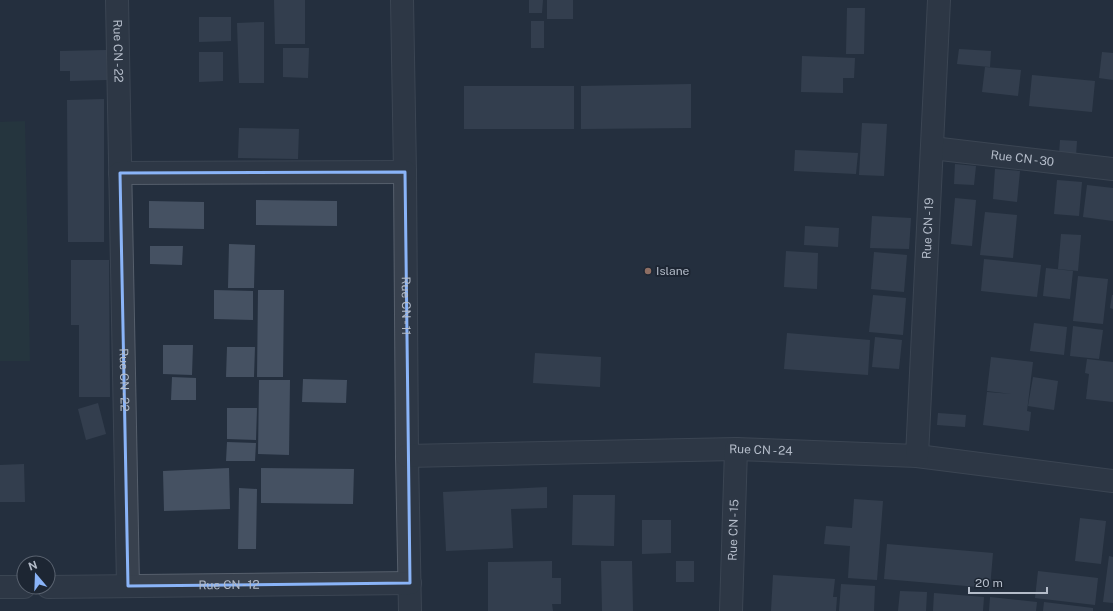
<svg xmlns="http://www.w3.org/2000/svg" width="1113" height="611" font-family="'Public Sans',sans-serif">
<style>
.green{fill:#263c3f}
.building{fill:#455162}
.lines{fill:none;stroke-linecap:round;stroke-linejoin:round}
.street-casing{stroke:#565f6c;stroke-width:24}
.street{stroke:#38414e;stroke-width:22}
.marked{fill:none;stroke:#8ab4f8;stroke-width:3;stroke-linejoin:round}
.education-dot{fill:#8d6e63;stroke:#1d2633;stroke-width:1.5}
.labels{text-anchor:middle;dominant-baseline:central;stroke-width:4;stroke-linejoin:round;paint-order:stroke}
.street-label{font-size:12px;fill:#b4bcc9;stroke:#1d2633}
.poi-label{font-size:12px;fill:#b4bcc9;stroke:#1d2633;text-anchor:start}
</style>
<rect width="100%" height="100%" fill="#242f3e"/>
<path class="green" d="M 25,121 L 30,361 L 0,361 L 0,122 Z"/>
<path class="building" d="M 274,0 L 305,0 L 305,44 L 275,44 Z
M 529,0 L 543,0 L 542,13 L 529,13 Z
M 547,0 L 573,0 L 573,19 L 547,19 Z
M 847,8 L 865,8 L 864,54 L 846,54 Z
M 199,17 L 231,17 L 231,41 L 199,42 Z
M 531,21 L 544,21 L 544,48 L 531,48 Z
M 264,22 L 264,83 L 239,83 L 237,23 Z
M 283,48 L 309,48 L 308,78 L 283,77 Z
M 959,49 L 991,51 L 990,67 L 957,64 Z
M 106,50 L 107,80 L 70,81 L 70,71 L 60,71 L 60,51 Z
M 199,52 L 223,52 L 223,81 L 199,82 Z
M 1102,52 L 1113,53 L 1113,80 L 1099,78 Z
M 802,56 L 855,58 L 854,78 L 843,78 L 843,93 L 801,92 Z
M 985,67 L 1021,70 L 1018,96 L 982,92 Z
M 1032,75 L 1095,81 L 1092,112 L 1029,106 Z
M 691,84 L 691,128 L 581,129 L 581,86 Z
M 464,86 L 574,86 L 574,129 L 464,129 Z
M 104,99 L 104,242 L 68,242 L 67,100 Z
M 862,123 L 887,124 L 884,176 L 859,175 Z
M 239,128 L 299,129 L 298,159 L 238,158 Z
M 1060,140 L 1077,141 L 1076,156 L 1059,155 Z
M 795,150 L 858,153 L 856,174 L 794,171 Z
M 955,164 L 976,166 L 974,185 L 954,184 Z
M 995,169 L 1020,171 L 1017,202 L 993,199 Z
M 1057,180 L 1082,182 L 1079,216 L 1054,214 Z
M 1087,185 L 1113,188 L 1113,221 L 1083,217 Z
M 955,198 L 976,200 L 972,246 L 951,244 Z
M 256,200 L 337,201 L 337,226 L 256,225 Z
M 149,201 L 204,202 L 204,229 L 149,228 Z
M 985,212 L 1017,215 L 1013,258 L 980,255 Z
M 872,216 L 911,218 L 909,249 L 870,248 Z
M 805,226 L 839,228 L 838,247 L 804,245 Z
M 1061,234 L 1081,235 L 1078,271 L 1058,269 Z
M 229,244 L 255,245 L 254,288 L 228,288 Z
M 150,246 L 183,246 L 182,265 L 150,264 Z
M 786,251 L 818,253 L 817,289 L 784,287 Z
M 874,252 L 907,255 L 904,292 L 871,289 Z
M 984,259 L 1041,265 L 1037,297 L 981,291 Z
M 71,260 L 109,260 L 110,397 L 79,397 L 79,325 L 71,325 Z
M 1046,268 L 1073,271 L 1070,299 L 1043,296 Z
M 1078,276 L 1108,279 L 1103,324 L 1073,321 Z
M 214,290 L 253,291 L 253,320 L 214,319 Z
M 258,290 L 284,290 L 283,377 L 257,377 Z
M 873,295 L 906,298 L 903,335 L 869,332 Z
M 1112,295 L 1113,295 L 1113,309 L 1110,308 Z
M 1034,323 L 1067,327 L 1064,355 L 1030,351 Z
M 1073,326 L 1103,330 L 1099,359 L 1070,356 Z
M 787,333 L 870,340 L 868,375 L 784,369 Z
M 875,337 L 902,340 L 899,369 L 872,367 Z
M 163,345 L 193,345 L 192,375 L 163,374 Z
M 227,347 L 255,347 L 254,377 L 226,377 Z
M 535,353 L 601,357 L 600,387 L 533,383 Z
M 991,357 L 1033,362 L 1027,411 L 1031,412 L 1029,431 L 983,425 L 987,392 L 1012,394 L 987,391 Z
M 1087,359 L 1113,362 L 1113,402 L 1086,399 L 1089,374 L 1085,373 Z
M 172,377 L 196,378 L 196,400 L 171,400 Z
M 1033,377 L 1058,381 L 1054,410 L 1028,406 Z
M 303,379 L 347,380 L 346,403 L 302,402 Z
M 259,380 L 290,380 L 289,455 L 258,454 Z
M 98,403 L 106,434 L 86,440 L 78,409 Z
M 227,408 L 257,408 L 256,440 L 227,439 Z
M 938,413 L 966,415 L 965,427 L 937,425 Z
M 227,442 L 256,443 L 255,461 L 226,461 Z
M 24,464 L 25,502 L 0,502 L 0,465 Z
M 229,468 L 230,509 L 164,511 L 163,471 Z
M 261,468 L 354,469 L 353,504 L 261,503 Z
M 547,487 L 547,508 L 511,509 L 513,548 L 446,551 L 443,492 Z
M 239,488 L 257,489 L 256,549 L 238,549 Z
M 573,495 L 615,495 L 614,546 L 572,545 Z
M 854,499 L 883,501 L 877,580 L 848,578 L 850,546 L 824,544 L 826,526 L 852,528 Z
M 1080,518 L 1106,521 L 1101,564 L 1075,561 Z
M 642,520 L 671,520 L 671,553 L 642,554 Z
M 887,544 L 993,553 L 990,588 L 884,579 Z
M 1109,556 L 1113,557 L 1113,603 L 1103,602 Z
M 552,561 L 552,578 L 561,578 L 561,604 L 552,604 L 553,611 L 488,611 L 488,562 Z
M 601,561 L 632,561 L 633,611 L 602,611 Z
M 676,561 L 694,561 L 694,582 L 676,582 Z
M 1038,571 L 1098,578 L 1095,605 L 1035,598 Z
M 773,575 L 835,579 L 833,597 L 837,597 L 836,611 L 771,611 Z
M 841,584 L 875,586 L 874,611 L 839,611 Z
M 900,591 L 927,592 L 926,611 L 898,611 Z
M 934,593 L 984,597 L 983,611 L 933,611 Z
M 990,597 L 1037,602 L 1036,611 L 989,611 Z
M 1044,602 L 1093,608 L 1093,611 L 1043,611 Z"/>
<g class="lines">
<defs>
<g id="street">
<path id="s1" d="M 117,0 L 128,586"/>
<path id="s2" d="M 402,0 L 405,172 L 407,456 L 410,611"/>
<path id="s3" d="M 932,148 L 1113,169"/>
<path d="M 120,173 L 405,172"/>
<path id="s4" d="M 407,456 L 736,449 L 917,456 L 1113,481"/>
<path id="s5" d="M 917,456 L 939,0"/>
<path d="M 0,587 L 24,587"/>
<path id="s6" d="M 48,587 L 410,583"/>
<path id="s7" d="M 731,611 L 736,449"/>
</g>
</defs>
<use href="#street" class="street-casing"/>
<use href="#street" class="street"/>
</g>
<path d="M0 0H1113V611H0ZM 405,172 L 410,583 L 128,586 L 120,173 Z" fill="#242f3e" fill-opacity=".55" fill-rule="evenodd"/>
<path class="marked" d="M 405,172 L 410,583 L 128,586 L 120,173 Z"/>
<circle class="education-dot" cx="648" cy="271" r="4"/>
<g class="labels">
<g class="street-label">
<text stroke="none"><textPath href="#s1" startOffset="51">Rue CN - 22</textPath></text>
<text stroke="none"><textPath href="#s3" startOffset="91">Rue CN - 30</textPath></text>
<text stroke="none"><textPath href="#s5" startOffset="228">Rue CN - 19</textPath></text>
<text stroke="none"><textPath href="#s2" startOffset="306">Rue CN - 11</textPath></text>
<text stroke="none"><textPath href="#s1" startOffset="380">Rue CN - 22</textPath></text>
<text stroke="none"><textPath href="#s4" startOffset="354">Rue CN - 24</textPath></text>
<text stroke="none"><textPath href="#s7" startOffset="81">Rue CN - 15</textPath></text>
<text stroke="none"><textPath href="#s6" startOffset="181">Rue CN - 12</textPath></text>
</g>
<g class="poi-label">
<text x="656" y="271">Islane</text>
</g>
</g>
<g transform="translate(36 575) rotate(341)"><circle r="19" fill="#1d2633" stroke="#59626f"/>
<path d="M0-3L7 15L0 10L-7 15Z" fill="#8ab4f8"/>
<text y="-6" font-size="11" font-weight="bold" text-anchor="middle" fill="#b4bcc9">N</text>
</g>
<path d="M969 587v6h78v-6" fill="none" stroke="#b4bcc9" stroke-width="2"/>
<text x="975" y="587" font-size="12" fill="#b4bcc9" stroke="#1d2633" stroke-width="3" paint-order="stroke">20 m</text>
</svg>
